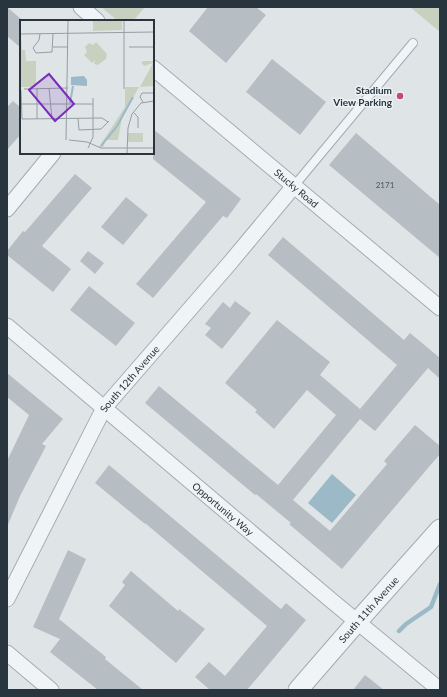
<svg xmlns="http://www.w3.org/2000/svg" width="447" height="697" font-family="Lato,sans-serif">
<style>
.green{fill:#c8d1c0}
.water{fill:#9bb9c6}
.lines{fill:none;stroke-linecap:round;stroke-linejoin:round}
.stream{stroke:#9bb9c6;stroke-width:4.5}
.building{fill:#b6bec4}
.service-casing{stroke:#a4acb1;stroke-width:10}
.minor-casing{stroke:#a4acb1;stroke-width:17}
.tertiary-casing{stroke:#a4acb1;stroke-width:21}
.service{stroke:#f1f4f6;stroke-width:8}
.minor{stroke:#f1f4f6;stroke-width:15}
.tertiary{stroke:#f1f4f6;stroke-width:19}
.poi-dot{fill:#c84875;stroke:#eef2f5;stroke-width:1.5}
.labels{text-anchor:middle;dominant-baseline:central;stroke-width:3;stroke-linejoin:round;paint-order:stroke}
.number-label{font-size:8px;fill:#4c5660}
.poi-label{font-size:10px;font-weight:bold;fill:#28343e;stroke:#eef2f5;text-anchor:end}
.street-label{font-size:10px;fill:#28343e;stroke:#eef2f5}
.inset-river{fill:none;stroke:#9bb9c6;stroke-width:2}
.inset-road{fill:none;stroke:#969ea3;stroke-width:1}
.view{fill:#7b2cbf;fill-opacity:0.15;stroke:#7b2cbf;stroke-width:2}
.inset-edge{fill:none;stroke:#28343e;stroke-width:2}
</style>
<rect width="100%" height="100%" fill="#dfe4e7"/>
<path class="green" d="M 101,7 L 145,7 L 133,21 L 118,21 Z
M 410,7 L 440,7 L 440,32 Z"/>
<path class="water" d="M 332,474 L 356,495 L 332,523 L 308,503 Z"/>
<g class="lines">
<path class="stream" d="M 399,631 L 406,624 L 431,607 L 440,584"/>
</g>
<path class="building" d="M 7,7 L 21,19 L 21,48 L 7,36 Z
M 208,7 L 256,7 L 266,15 L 226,63 L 189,31 Z
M 272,59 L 326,102 L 300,135 L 246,92 Z
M 13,101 L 21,108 L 21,134 L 7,150 L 7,107 Z
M 153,129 L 241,199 L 227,218 L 223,216 L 153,298 L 136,284 L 206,202 L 153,159 Z
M 356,133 L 440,205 L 440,258 L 329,165 Z
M 75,174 L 92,188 L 42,246 L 71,269 L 53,292 L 7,255 L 7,251 L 23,231 L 25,232 Z
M 126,197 L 148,215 L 123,245 L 101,227 Z
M 283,237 L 404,340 L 410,333 L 440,358 L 440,379 L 428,368 L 375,431 L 360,419 L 293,500 L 330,531 L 387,464 L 384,461 L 415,425 L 440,446 L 440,454 L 342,569 L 289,524 L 291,523 L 256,494 L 255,495 L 145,403 L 159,386 L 278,485 L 336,415 L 307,390 L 274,429 L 255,412 L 257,410 L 225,383 L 277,320 L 330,362 L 320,375 L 360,409 L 397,365 L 268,255 Z
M 88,251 L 104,263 L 95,274 L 80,261 Z
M 89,286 L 135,323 L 116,346 L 70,310 Z
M 235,301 L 251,313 L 222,349 L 205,335 L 211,328 L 205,324 L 223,302 L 230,308 Z
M 7,373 L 63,419 L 42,444 L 46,446 L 20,496 L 7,527 L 7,461 L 29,415 L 7,397 Z
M 109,465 L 281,609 L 286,603 L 306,620 L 247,690 L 210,690 L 195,677 L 209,662 L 225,676 L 267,626 L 145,523 L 145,524 L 95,483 Z
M 68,550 L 86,559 L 59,619 L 106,657 L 105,659 L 143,690 L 98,690 L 50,652 L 60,639 L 33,627 Z
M 131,571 L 178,611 L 179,609 L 205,629 L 176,663 L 109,606 L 125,585 L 122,582 Z
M 365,675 L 384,690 L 353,690 Z"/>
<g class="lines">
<defs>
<path id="service" d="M 294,186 L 413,43"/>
<g id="minor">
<path d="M 81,7 L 97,21"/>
<path id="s1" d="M 153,68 L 440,308"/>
<path d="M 7,209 L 53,153"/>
<path id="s2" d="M 7,326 L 332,601 L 440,690"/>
<path id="s3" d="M 7,599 L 104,408 L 229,264 L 294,186"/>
<path d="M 7,653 L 51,690"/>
</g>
<g id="tertiary">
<path id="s4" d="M 298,690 L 357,622 L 440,529"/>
</g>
</defs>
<use href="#service" class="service-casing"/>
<use href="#minor" class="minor-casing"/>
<use href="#tertiary" class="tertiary-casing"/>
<use href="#service" class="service"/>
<use href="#minor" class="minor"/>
<use href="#tertiary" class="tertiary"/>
</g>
<circle class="poi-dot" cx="400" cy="96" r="4"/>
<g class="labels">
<g class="number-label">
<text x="385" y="185">2171</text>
</g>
<g class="poi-label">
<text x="392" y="90">Stadium<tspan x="392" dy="12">View Parking</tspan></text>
</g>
<g class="street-label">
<text stroke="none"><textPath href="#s1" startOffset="187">Stucky Road</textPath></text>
<text stroke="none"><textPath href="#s3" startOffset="253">South 12th Avenue</textPath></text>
<text stroke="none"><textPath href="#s2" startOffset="283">Opportunity Way</textPath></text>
<text stroke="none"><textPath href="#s4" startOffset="107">South 11th Avenue</textPath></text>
</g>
</g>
<g transform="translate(20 20)">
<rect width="134" height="134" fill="#dfe4e7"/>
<path d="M 73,0 L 102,0 L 102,10 L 73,11 ZM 1,14 L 2,30 L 5,30 L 6,41 L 16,41 L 16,67 L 0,67 ZM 76,22 L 87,34 L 86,39 L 78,45 L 74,44 L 75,40 L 72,43 L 64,35 L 67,32 L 65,27 L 69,23 L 73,25 ZM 124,41 L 134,41 L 134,66 L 119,67 L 102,97 L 98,120 L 86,120 L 83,127 L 79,127 L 105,87 L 105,67 L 120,67 L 133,43 L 124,46 L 121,42 ZM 108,113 L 123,113 L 123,122 L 108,122 Z" fill="#c8d1c0"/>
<path d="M 64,56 L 67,60 L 67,66 L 51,65 L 51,57 Z" fill="#9bb9c6"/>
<path class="inset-river" d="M 50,83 L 53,66M 81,126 L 97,106 L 113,77"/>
<path class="inset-road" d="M 0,14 L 134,12M 20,14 L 19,20 L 13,28 L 16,33 L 32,32 L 33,14M 33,27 L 48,27M 109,27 L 134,27M 29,68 L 32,99M 4,69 L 48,68M 104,69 L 104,0M 1,70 L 2,99 L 82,98 L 88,102M 123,82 L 120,77 L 122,73 L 134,73M 2,84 L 73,84M 113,92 L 118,97 L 118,108M 58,98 L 59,110 L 81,109 L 89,101M 17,99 L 17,68M 46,120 L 48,0M 49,120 L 67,122 L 81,128 L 134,128M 68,128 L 73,117 L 73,78M 107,134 L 108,108 L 112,94 L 121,83 L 134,81"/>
<path class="view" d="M 29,54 L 54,84 L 35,101 L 9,70 Z"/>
<rect width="134" height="134" class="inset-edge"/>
</g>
<rect width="447" height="697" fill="none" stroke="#28343e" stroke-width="16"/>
</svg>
